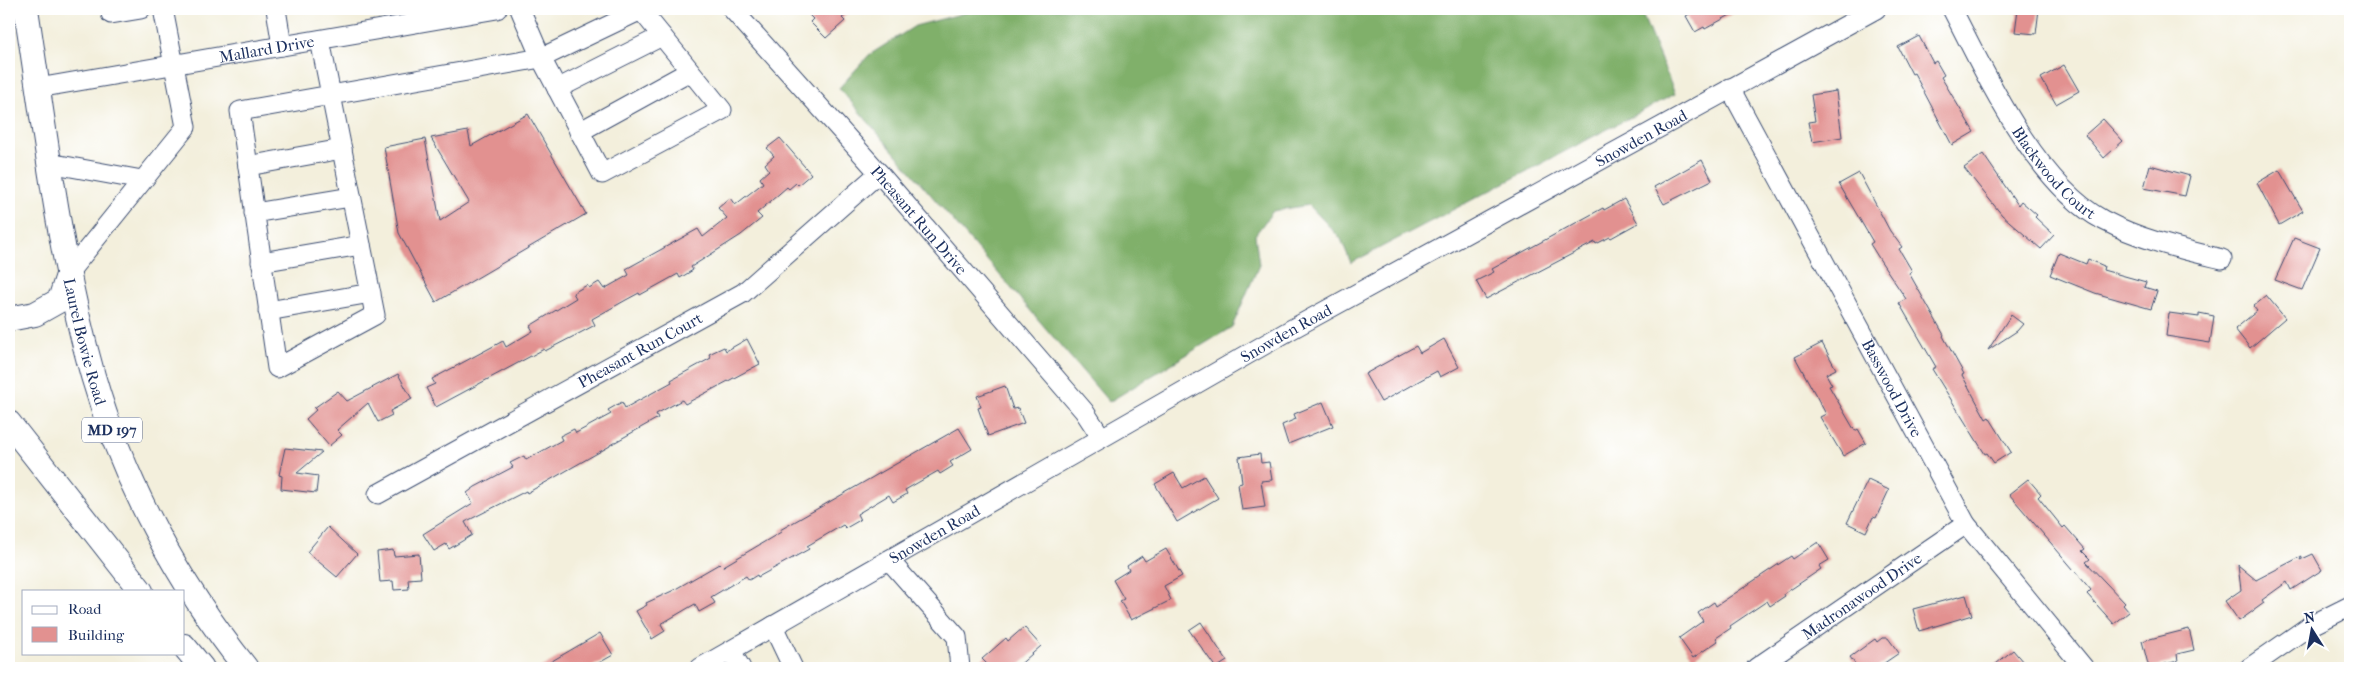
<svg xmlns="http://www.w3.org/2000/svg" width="2359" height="677" font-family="'IM FELL French Canon',serif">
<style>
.forest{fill:#80b06a;stroke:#4e7064}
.building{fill:#e29190}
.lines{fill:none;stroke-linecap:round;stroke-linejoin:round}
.minor-casing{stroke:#3b4c71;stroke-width:21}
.major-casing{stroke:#3b4c71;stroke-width:26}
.minor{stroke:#fff;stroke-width:19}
.major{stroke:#fff;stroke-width:24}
.labels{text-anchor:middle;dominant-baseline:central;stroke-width:4;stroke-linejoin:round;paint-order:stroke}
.shield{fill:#fff;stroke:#5f6d8e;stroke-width:1}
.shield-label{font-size:15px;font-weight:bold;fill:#1b2f5e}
.street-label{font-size:16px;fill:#1b2f5e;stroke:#fff}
</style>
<rect width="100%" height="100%" fill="#fff"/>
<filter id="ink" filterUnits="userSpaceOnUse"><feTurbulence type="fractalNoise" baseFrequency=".02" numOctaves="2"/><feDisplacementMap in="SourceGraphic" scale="10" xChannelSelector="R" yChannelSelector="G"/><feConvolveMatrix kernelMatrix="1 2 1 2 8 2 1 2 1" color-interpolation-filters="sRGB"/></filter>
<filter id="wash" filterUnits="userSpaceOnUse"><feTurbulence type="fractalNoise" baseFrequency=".0096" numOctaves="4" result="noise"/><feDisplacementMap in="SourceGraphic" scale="20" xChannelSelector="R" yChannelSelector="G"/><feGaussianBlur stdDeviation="1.12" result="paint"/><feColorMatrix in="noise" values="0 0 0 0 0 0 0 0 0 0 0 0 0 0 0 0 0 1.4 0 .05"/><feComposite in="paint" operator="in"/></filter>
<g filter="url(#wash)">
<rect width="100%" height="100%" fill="#f3efdc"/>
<path class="forest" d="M 972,9 L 1640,9 L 1675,94 L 1351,263 L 1341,239 L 1309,205 L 1273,211 L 1255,235 L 1259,265 L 1232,327 L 1109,402 L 839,88 L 869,55 L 915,26 L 968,12 Z"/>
<g id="blocks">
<path class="building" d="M 803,9 L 853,9 L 842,18 L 845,21 L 826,38 L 810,22 L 813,19 Z
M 1698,9 L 1741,9 L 1705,29 L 1704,27 L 1695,32 L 1686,16 Z
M 2018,9 L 2039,9 L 2036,34 L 2015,32 Z
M 1919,36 L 1933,63 L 1936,61 L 1944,75 L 1941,77 L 1974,132 L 1952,145 L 1914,73 L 1912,74 L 1898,47 Z
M 2064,65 L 2079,91 L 2056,104 L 2041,78 Z
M 1836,91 L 1842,137 L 1812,142 L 1808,122 L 1815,121 L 1811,95 Z
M 528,114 L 586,214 L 436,302 L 399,233 L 384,147 L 425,139 L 440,221 L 469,202 L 431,138 L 468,131 L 471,146 Z
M 2103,119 L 2123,141 L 2104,158 L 2085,135 Z
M 780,138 L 811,174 L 798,185 L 796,183 L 789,189 L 787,187 L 757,213 L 762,218 L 741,235 L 691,267 L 693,270 L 680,278 L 678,274 L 640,295 L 639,293 L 626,300 L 592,319 L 595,325 L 580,333 L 545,351 L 544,349 L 436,407 L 426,388 L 435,384 L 432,379 L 503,341 L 506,347 L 533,331 L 530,326 L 576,298 L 573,293 L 587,285 L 589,288 L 599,282 L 604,289 L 629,275 L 626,269 L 698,229 L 703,237 L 727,218 L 718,208 L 730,198 L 735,205 L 763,183 L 760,178 L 769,170 L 765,164 L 774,156 L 767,148 Z
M 1983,154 L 2018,205 L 2021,201 L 2037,215 L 2035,217 L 2054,235 L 2041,249 L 2002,215 L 1964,168 Z
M 1702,160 L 1712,180 L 1664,204 L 1654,187 Z
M 2150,165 L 2190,176 L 2185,196 L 2144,188 Z
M 2279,170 L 2303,211 L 2279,225 L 2257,183 Z
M 1859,173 L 1890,231 L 1902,247 L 1899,249 L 1912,271 L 1909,273 L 1944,335 L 1943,336 L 1964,374 L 1962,375 L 1986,419 L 1989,417 L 2011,452 L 1994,463 L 1987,453 L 1985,454 L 1932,369 L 1936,367 L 1899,303 L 1906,299 L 1880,260 L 1870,244 L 1873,242 L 1839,184 Z
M 1624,199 L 1638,223 L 1611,238 L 1610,237 L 1596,244 L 1595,242 L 1486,299 L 1476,281 L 1494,272 L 1492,269 L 1603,208 L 1604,210 Z
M 2294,238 L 2320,248 L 2302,290 L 2275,280 Z
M 2059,253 L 2086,264 L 2088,259 L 2104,266 L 2103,270 L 2146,282 L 2144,287 L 2157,291 L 2151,309 L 2095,293 L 2050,275 Z
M 2266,295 L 2285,318 L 2250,348 L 2235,329 L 2257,311 L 2253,306 Z
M 2169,313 L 2199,317 L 2199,313 L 2214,316 L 2210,343 L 2166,336 Z
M 2011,315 L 2023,324 L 2017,331 L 1988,350 Z
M 747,339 L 760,364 L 685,404 L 682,400 L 656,414 L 658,418 L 610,445 L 610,446 L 527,493 L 526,491 L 465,522 L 472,535 L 449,549 L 446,544 L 434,551 L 423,534 L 473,503 L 467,493 L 475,487 L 513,467 L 510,463 L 524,456 L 526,460 L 562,440 L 560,436 L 574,429 L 576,433 L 611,414 L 608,410 L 622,402 L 625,408 L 672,382 L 671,380 L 711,358 L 709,354 L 724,347 L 726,351 Z
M 1444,339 L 1459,367 L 1440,377 L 1437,371 L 1381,402 L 1365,374 L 1416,346 L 1420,353 Z
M 1822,343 L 1836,369 L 1826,374 L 1832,385 L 1829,386 L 1855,431 L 1858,429 L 1866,443 L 1843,456 L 1820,417 L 1826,414 L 1795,357 Z
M 398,374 L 412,399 L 390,411 L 392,415 L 378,422 L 368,403 L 337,430 L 342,435 L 329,446 L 306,419 L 316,410 L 314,408 L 338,391 L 347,401 Z
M 1005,386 L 1013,409 L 1018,408 L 1024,423 L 988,436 L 978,408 L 981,407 L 977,396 Z
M 1323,402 L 1333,426 L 1288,444 L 1282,425 L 1296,419 L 1294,414 Z
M 959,428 L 972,449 L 950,462 L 953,466 L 940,474 L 938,471 L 905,490 L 907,494 L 893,502 L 889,495 L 857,514 L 860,520 L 846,528 L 843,525 L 807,546 L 809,549 L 758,577 L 757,575 L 749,580 L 746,576 L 711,597 L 715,603 L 699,612 L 695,604 L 661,624 L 665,631 L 652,639 L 636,611 L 647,605 L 646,603 L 672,591 L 719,564 L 722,567 L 781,532 L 780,530 Z
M 285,448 L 322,452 L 297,473 L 318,476 L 316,493 L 281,489 L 282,476 L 279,475 Z
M 1260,454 L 1261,463 L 1269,462 L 1272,480 L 1261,481 L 1265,507 L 1242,510 L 1238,484 L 1242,483 L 1239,457 Z
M 1174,473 L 1183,488 L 1204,476 L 1218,498 L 1177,522 L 1155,484 Z
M 2028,479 L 2041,494 L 2038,497 L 2063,528 L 2065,526 L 2085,549 L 2082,551 L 2090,559 L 2086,562 L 2125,603 L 2123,605 L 2129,612 L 2114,624 L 2087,594 L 2091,590 L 2009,494 Z
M 1868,480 L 1889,490 L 1876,518 L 1873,517 L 1866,532 L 1847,523 Z
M 328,527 L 357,554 L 337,577 L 307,552 Z
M 1818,542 L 1829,560 L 1819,566 L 1821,569 L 1784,594 L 1785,596 L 1770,606 L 1767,601 L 1730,626 L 1731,628 L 1716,638 L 1718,641 L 1693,658 L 1679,638 L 1703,621 L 1698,613 L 1714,602 L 1716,606 L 1791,556 L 1793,559 Z
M 1166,549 L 1182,576 L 1164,586 L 1171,600 L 1131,620 L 1120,601 L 1124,599 L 1113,580 L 1129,570 L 1127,566 L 1142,556 L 1145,561 Z
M 393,550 L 394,556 L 419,554 L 421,578 L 408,579 L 409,589 L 394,590 L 393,581 L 380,582 L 377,552 Z
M 2313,554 L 2322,570 L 2291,590 L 2287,582 L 2262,600 L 2264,603 L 2239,621 L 2225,601 L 2241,590 L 2238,565 L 2256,580 L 2302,556 L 2300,560 Z
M 1966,595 L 1972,615 L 1919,631 L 1913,609 Z
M 1201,622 L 1227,661 L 1216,668 L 1189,630 Z
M 1024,627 L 1041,646 L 1016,668 L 991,668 L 982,659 L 1006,638 L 1008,641 Z
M 2189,629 L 2194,650 L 2177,654 L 2178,661 L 2149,668 L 2142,641 Z
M 600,633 L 613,655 L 590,668 L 540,668 Z
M 1882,638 L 1888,638 L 1899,653 L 1877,668 L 1858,668 L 1850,657 L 1875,639 L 1877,642 Z
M 2013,650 L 2028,668 L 1991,668 Z"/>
</g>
</g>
<g filter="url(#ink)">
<use href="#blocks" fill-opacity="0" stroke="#3b4c71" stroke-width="1"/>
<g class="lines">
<defs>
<g id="minor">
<path d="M 110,9 L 111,14 L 141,9"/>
<path d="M 276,9 L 282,46"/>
<path id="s1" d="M 732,9 L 879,173 L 1084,411 L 1101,437"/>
<path id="s2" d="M 1952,9 C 1986,75 2036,184 2103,220 C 2141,240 2181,249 2222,259"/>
<path d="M 320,40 C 338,131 357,223 375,315 L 277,368 L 240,111 L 541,58 L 641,10 L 722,110 L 602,174 L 541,58 L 520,9"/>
<path id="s3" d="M 38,88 L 497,9"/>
<path id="s4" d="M 1730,88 L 1966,524 L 2084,668"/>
<path d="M 557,89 L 662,36"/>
<path d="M 579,132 L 690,71"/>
<path d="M 49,163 L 142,180"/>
<path d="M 248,166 L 342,149"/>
<path d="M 254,213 L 351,197"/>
<path d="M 261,262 L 361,245"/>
<path d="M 69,272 L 186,127 L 163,9"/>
<path d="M 268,311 L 371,293"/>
<path id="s5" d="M 378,494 L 743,293 L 879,173"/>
<path d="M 889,560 L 957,637 L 960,668"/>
<path d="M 773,626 L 793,668"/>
<path d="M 731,651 L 741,668"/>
<path id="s6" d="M 700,668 L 1292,329 L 1876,9"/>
<path id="s7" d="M 1756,668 L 1966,524"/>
<path d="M 2249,668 L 2308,627 L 2350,606"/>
</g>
<g id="major">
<path id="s8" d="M 26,9 C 45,131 59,256 93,376 C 123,481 178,583 246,668"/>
<path d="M 9,319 L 35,314 L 60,300 L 69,272"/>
<path d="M 9,423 L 141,591"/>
<path d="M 184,646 L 202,668"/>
</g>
</defs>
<use href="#minor" class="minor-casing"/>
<use href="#major" class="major-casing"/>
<use href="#minor" class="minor"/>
<use href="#major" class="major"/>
</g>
</g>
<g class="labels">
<rect class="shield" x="82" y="417.5" width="60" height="25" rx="4"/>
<g class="shield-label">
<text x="112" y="430">MD 197</text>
</g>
<g class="street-label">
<text stroke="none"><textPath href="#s3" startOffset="232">Mallard Drive</textPath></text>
<text stroke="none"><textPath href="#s6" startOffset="1080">Snowden Road</textPath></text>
<text stroke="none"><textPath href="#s2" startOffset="194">Blackwood Court</textPath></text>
<text stroke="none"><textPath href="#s1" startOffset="282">Pheasant Run Drive</textPath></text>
<text stroke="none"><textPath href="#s6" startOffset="675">Snowden Road</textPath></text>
<text stroke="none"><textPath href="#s8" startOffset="338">Laurel Bowie Road</textPath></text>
<text stroke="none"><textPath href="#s5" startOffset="299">Pheasant Run Court</textPath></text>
<text stroke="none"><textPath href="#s4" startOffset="341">Basswood Drive</textPath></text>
<text stroke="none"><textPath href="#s6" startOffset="270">Snowden Road</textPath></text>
<text stroke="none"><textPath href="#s7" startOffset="128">Madronawood Drive</textPath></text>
</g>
</g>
<rect width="2359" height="677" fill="none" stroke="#fff" stroke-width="30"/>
<rect x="22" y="590" width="162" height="65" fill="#ffffff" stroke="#a4acbf"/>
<rect x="32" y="606" width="25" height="8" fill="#ffffff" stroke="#a4acbf"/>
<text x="68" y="614" font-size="15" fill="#1b2f5e">Road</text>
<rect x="32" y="627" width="25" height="15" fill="#e29190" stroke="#a4acbf"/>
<text x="68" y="640" font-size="15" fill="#1b2f5e">Building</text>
<g transform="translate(2312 630) rotate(349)" stroke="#ffffff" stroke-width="4" paint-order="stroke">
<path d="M0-4L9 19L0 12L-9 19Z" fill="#1b2f5e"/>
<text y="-8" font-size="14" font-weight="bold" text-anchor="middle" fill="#1b2f5e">N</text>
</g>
</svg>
